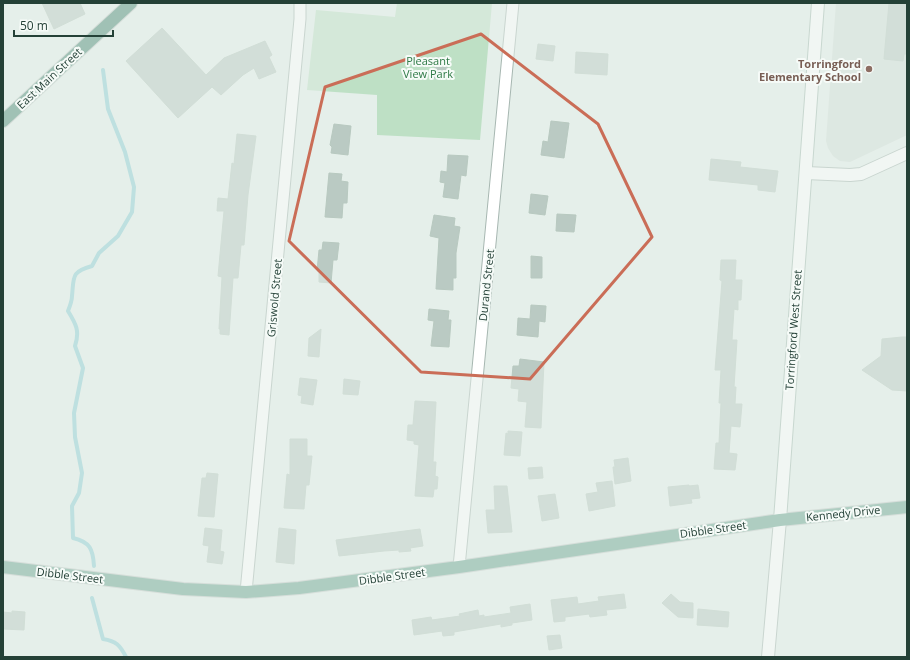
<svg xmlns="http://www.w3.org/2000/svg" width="910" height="660" font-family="'Open Sans',sans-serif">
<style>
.built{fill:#d3dfd9}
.green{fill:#bee0c5}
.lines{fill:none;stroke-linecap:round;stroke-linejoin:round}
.stream{stroke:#8eced4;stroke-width:4}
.building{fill:#bacac3;stroke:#b8c9c0}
.minor-casing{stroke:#a7b7b1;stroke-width:13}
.tertiary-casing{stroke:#a7b7b1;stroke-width:14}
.secondary-casing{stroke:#a4bbb1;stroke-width:14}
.primary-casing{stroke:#c2cac7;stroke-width:14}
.trunk-casing{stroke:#c2cac7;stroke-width:14}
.minor{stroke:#fff;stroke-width:11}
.tertiary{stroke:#fff;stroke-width:12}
.secondary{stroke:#fff;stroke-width:12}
.primary{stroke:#6aa591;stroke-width:12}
.trunk{stroke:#4c8a76;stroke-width:12}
.marked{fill:none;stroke:#ca6d57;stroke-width:3;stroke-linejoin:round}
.education-dot{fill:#8d6e63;stroke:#f6fbf8;stroke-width:1.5}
.labels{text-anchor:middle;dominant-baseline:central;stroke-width:4;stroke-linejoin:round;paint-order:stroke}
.park-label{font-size:11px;fill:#2d7945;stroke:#f6fbf8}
.education-label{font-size:11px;font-weight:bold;fill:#785e54;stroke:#f6fbf8;text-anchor:end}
.street-label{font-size:11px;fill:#244137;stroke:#f6fbf8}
</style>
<rect width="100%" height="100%" fill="#e5efea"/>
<path class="built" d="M 836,3 L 907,3 L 907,135 L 850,162 L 840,161 L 833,156 L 828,148 L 826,141 Z"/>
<path class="green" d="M 397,3 L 492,3 L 480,140 L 377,135 L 377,95 L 307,90 L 316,10 L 395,17 Z"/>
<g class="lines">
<path class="stream" d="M 94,566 C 93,549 90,542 73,538 L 72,506 L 79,493 L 82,473 L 75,437 L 74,413 L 83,368 L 75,346 C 80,331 76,324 68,311 C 70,306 72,301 72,296 C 74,276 71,272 92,266 L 99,253 L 118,236 L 132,212 L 134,187 L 125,152 L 108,109 L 103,70
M 92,598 L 103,639 C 116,641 120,645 126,657"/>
</g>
<path class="building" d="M 42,3 L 80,3 L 85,14 L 54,29 Z
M 889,3 L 907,3 L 907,54 L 904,54 L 903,61 L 884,59 Z
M 162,28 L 206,75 L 224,58 L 265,41 L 272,55 L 269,57 L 276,72 L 259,79 L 254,68 L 243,75 L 221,95 L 212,87 L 178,118 L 126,61 Z
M 538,44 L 555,46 L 553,61 L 536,59 Z
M 576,52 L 608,54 L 607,75 L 575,73 Z
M 436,57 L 448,59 L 446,79 L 434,78 Z
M 551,121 L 569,123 L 564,158 L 541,155 L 543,141 L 548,142 Z
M 334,124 L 351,126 L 348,155 L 331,153 L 332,147 L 330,145 Z
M 237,134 L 256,136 L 248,195 L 244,245 L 241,245 L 238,278 L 233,278 L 229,335 L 220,334 L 220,329 L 219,329 L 222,277 L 218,276 L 224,211 L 217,211 L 218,198 L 228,199 L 232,163 L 234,164 Z
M 448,155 L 468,156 L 466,176 L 461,175 L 458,199 L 443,197 L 445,183 L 440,182 L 441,171 L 447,172 Z
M 711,159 L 741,162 L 740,167 L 778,171 L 775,192 L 758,190 L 758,185 L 709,180 Z
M 329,173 L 342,174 L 341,181 L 348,182 L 347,203 L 343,203 L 342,218 L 325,217 Z
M 531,194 L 548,196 L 545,215 L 529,213 Z
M 557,214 L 576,215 L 574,232 L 556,231 Z
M 434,215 L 455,218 L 454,226 L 460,227 L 456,253 L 456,278 L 453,278 L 453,290 L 436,289 L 439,238 L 430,236 Z
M 323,242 L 339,243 L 337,260 L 333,260 L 331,283 L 319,282 L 319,272 L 317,271 L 319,250 L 322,250 Z
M 531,256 L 542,257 L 542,278 L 531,278 Z
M 721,260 L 736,260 L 735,280 L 742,280 L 741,300 L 738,300 L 738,310 L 734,309 L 732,340 L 737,340 L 734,387 L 736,387 L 735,404 L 742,404 L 740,427 L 731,426 L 729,453 L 737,454 L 735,470 L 714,469 L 716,443 L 719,443 L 721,403 L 719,403 L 721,370 L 715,370 L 722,281 L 720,280 Z
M 531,305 L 546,306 L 545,322 L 539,321 L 538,337 L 517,335 L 518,318 L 530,319 Z
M 429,309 L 449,311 L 448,320 L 451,320 L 449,347 L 431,346 L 434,321 L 428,320 Z
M 321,329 L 319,357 L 308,356 L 309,338 Z
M 902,337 L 907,337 L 907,391 L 892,390 L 862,370 L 881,356 L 882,339 Z
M 520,359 L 544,362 L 541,428 L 525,427 L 527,402 L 518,401 L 519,389 L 511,388 L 513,366 L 519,366 Z
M 300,378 L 317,380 L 313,405 L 301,403 L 302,396 L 298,395 Z
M 344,379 L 360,381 L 358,395 L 343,394 Z
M 415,401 L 436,402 L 433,462 L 436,462 L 435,476 L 438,477 L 437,489 L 434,489 L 433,497 L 415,496 L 419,445 L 414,444 L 414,441 L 407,440 L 408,425 L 413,425 Z
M 508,431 L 522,432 L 520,456 L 504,455 L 506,433 L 508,434 Z
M 290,439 L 307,439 L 307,456 L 312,456 L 309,485 L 306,485 L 304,509 L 284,508 L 287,474 L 290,475 Z
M 628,458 L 631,481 L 615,484 L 613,467 L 615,467 L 614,460 Z
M 542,467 L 543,478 L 529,479 L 528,468 Z
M 207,473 L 218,474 L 214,517 L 198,516 L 202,478 L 206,478 Z
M 612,481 L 615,506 L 589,511 L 586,494 L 598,492 L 596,483 Z
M 689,485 L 689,486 L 698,485 L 700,498 L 691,499 L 692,503 L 670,506 L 668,487 Z
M 494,486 L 507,486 L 512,532 L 488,533 L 486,510 L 495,510 Z
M 555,494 L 559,518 L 542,521 L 538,496 Z
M 205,528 L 222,530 L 220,551 L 224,552 L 222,564 L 207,562 L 209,546 L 203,545 Z
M 279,528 L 296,530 L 294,564 L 276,562 Z
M 420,529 L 423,546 L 410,548 L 411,551 L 399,552 L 399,550 L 384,551 L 339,556 L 336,540 Z
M 624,594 L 626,608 L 606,610 L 607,615 L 590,617 L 589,614 L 565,617 L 565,621 L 554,622 L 551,600 L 577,597 L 578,604 L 599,601 L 598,597 Z
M 671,594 L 680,602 L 693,603 L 693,618 L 678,617 L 662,603 Z
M 530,604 L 532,620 L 512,623 L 512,625 L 501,627 L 501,624 L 454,632 L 454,635 L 443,636 L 442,631 L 414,635 L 412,620 L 431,617 L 432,620 L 460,616 L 459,614 L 478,610 L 479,616 L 484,615 L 484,617 L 511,613 L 510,607 Z
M 698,609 L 729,612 L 728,627 L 697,625 Z
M 12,611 L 25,612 L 24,630 L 3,629 L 3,612 L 12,613 Z
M 560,635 L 562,648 L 549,650 L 547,636 Z"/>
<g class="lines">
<defs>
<path id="minor" d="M 459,567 L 513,3
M 246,592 L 300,19 L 300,3"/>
<path id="tertiary" d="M 806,173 L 850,175 L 861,174 L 907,153
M 768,657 L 780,520"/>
<path id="secondary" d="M 780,520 L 818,3"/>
<path id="primary" d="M 3,567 L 183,589 L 246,592 L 299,588 L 459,567 L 780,520 L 907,507"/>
<path id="trunk" d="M 3,121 L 131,3"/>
</defs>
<use href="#minor" class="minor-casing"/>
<use href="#tertiary" class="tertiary-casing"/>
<use href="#secondary" class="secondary-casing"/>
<use href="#primary" class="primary-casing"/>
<use href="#trunk" class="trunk-casing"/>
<use href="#minor" class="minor"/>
<use href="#tertiary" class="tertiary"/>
<use href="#secondary" class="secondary"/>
<use href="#primary" class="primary"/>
<use href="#trunk" class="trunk"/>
</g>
<path d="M0 0H910V660H0ZM 481,34 L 598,124 L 652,237 L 530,379 L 421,372 L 289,241 L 325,87 Z" fill="#e5efea" fill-opacity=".55" fill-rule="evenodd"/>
<path class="marked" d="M 481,34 L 598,124 L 652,237 L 530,379 L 421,372 L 289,241 L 325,87 Z"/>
<circle class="education-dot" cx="869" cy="69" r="4"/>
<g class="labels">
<g class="park-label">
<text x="428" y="60">Pleasant<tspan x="428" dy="13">View Park</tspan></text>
</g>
<g class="education-label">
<text x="861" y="63">Torringford<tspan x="861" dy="13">Elementary School</tspan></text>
</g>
<g class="street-label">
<text transform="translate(49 78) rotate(-43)">East Main Street</text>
<text transform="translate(486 285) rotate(-84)">Durand Street</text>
<text transform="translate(274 298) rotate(-85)">Griswold Street</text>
<text transform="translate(793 330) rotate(-86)">Torringford West Street</text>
<text transform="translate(843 513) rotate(-6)">Kennedy Drive</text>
<text transform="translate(713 529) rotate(-8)">Dibble Street</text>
<text transform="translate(70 575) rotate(7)">Dibble Street</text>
<text transform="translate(392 576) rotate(-8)">Dibble Street</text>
</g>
</g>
<rect width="910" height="660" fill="none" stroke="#244137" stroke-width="8"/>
<path d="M14 30v6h99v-6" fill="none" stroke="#244137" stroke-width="2"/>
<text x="20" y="30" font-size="12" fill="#244137" stroke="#f6fbf8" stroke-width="3" paint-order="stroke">50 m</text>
</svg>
